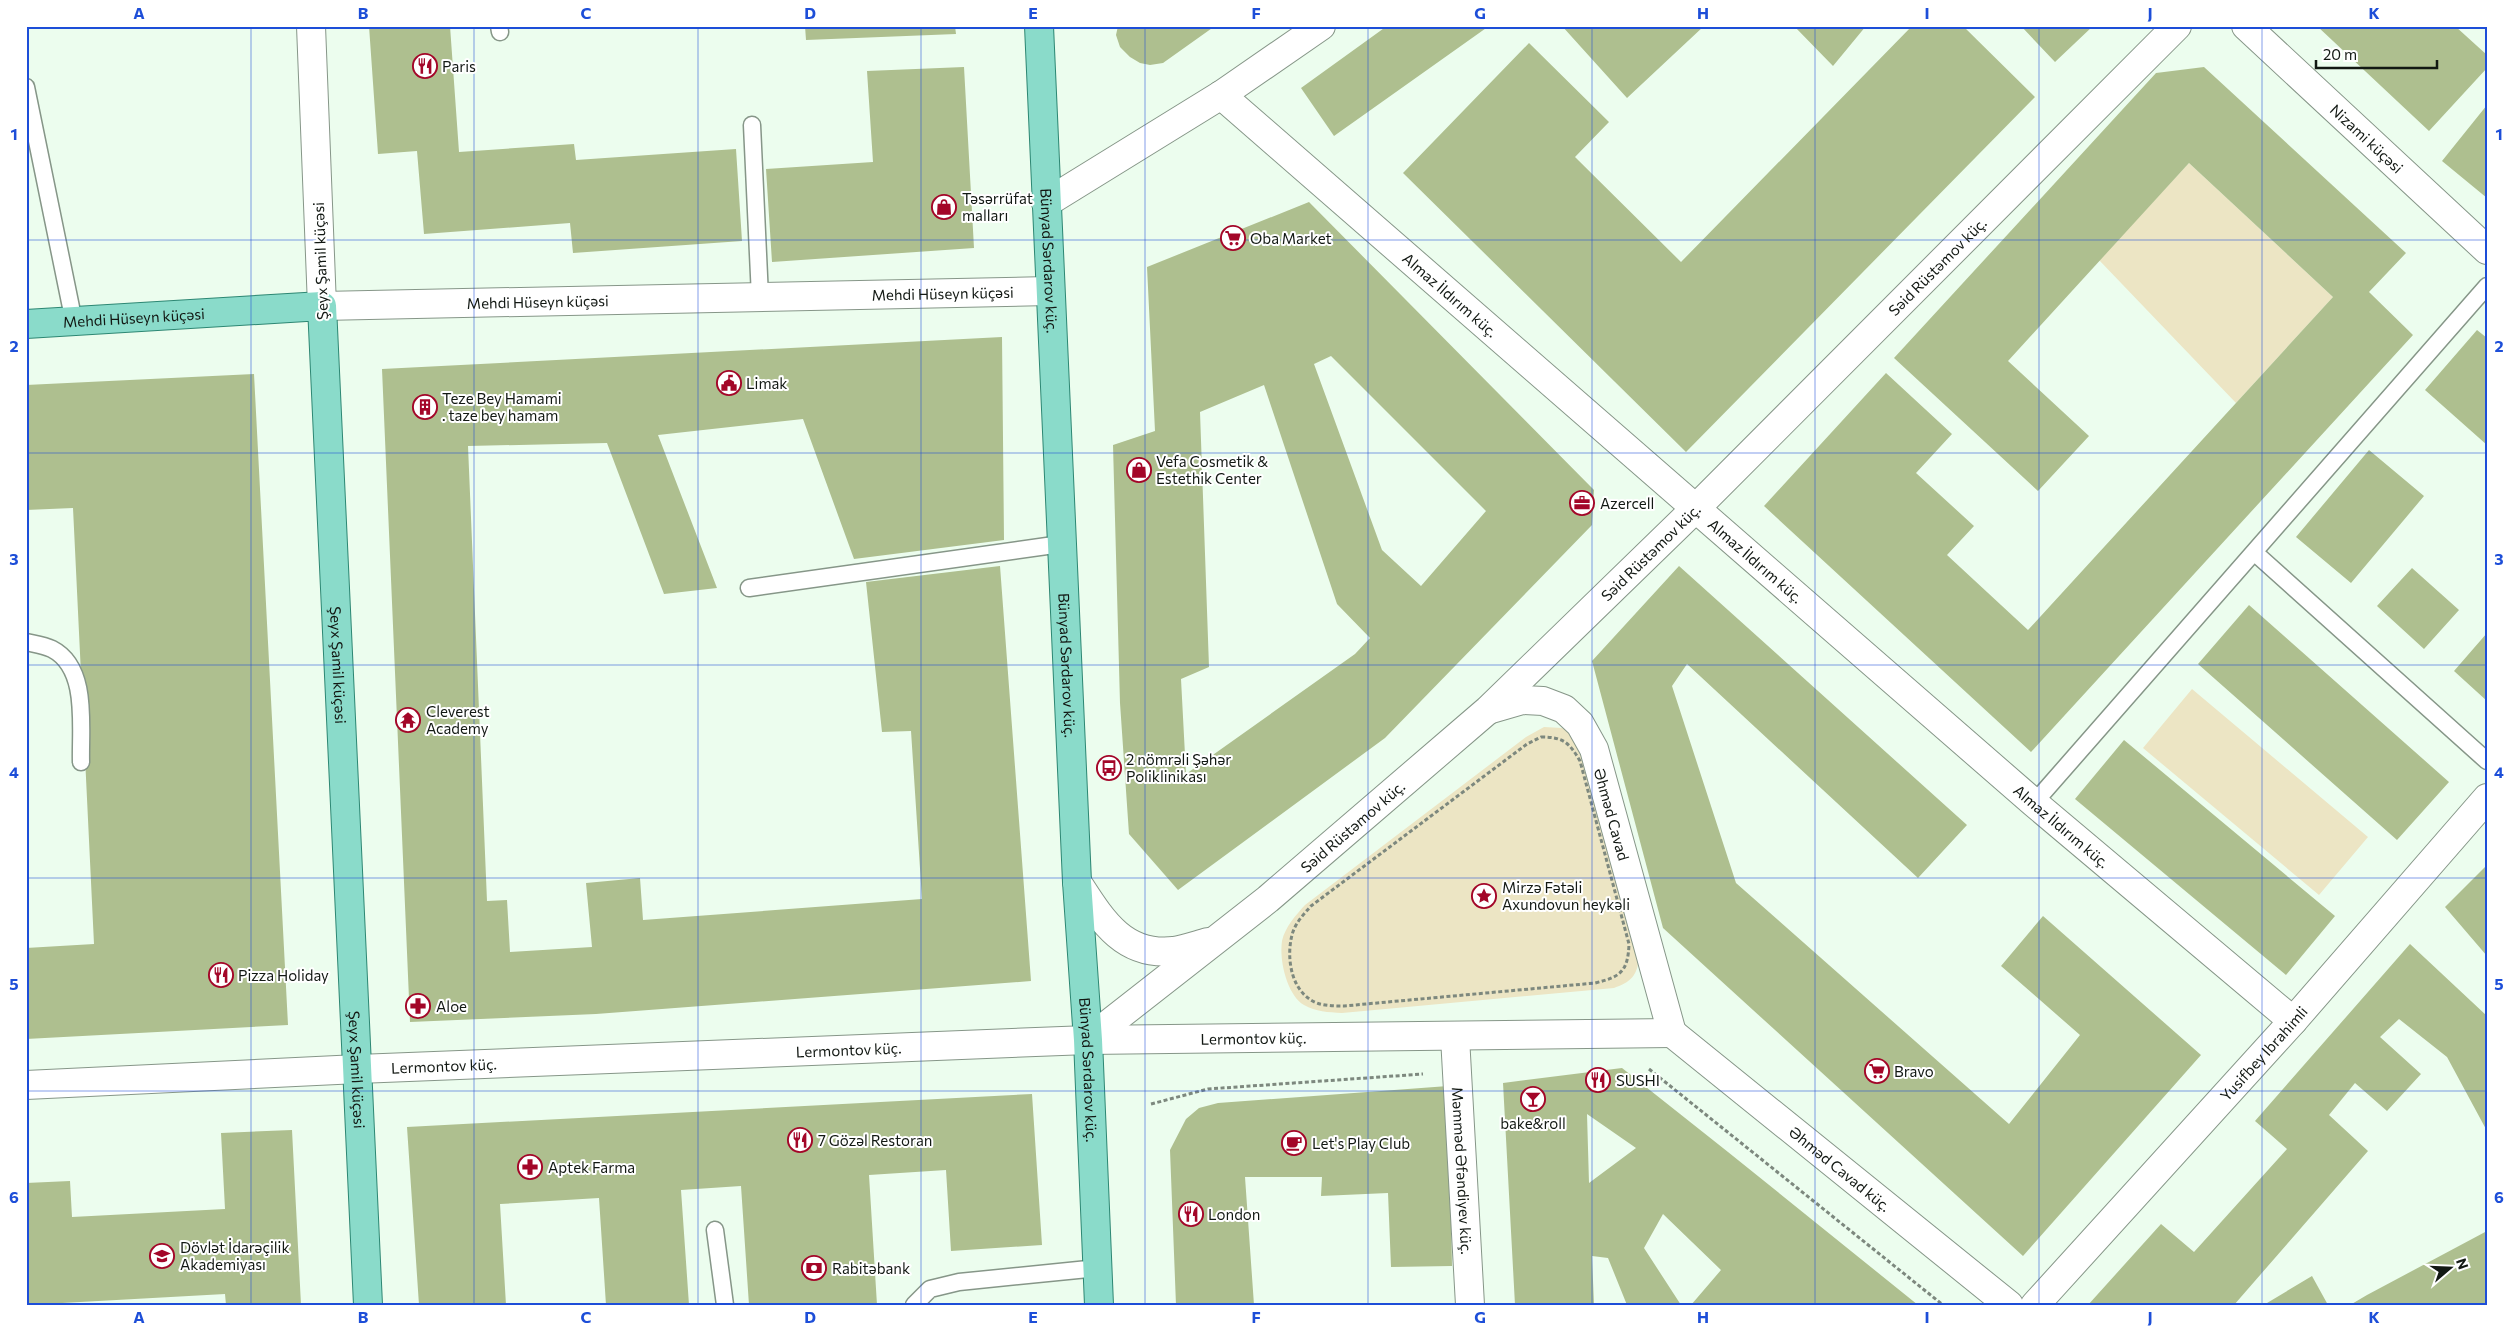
<svg xmlns="http://www.w3.org/2000/svg" width="2513" height="1331" font-family="Commissioner,sans-serif">
<style>
.green{fill:#ece5c4}
.building{fill:#aebf8f;fill-rule:evenodd}
.lines{fill:none;stroke-linecap:round;stroke-linejoin:round}
.service-casing{stroke:#869688;stroke-width:19}
.minor-casing{stroke:#869688;stroke-width:30}
.tertiary-casing{stroke:#869688;stroke-width:30}
.primary-casing{stroke:#2d8773;stroke-width:30}
.path{stroke:#7d887e;stroke-width:3;stroke-dasharray:4 2.5;stroke-linecap:butt}
.service{stroke:#fff;stroke-width:16}
.minor{stroke:#fff;stroke-width:28}
.tertiary{stroke:#fff;stroke-width:28}
.primary{stroke:#8adbca;stroke-width:28}
.grid{fill:none;stroke:#1d4ed8;stroke-width:1;stroke-opacity:0.55}
.labels{text-anchor:middle;dominant-baseline:central;stroke-width:4;stroke-linejoin:round;paint-order:stroke}
.poi-label{font-size:15px;fill:#121813;stroke:#fff;text-anchor:start}
.street-label{font-size:15px;fill:#121813;stroke:#fff}
.neatline{fill:none;stroke:#1d4ed8;stroke-width:2}
.grid-label{font-size:16px;text-anchor:middle;font-weight:bold;fill:#1d4ed8}
</style>
<rect width="100%" height="100%" fill="#ecfdee"/>
<path class="green" d="M 2189,163 L 2333,297 L 2236,403 L 2099,260 Z
M 2192,689 L 2368,837 L 2319,895 L 2143,748 Z
M 1544,727 L 1562,728 L 1578,739 L 1639,958 C 1637,976 1631,982 1614,988 L 1342,1013 C 1328,1012 1316,1012 1304,1005 C 1287,995 1279,960 1282,941 C 1285,927 1296,915 1305,905 L 1526,737 Z"/>
<path class="building" d="M 369,26 L 450,26 L 459,152 L 574,144 L 576,160 L 736,149 L 742,241 L 573,253 L 570,223 L 424,234 L 417,151 L 378,154 Z
M 805,26 L 955,26 L 956,34 L 806,40 Z
M 1118,26 L 1215,26 L 1163,63 L 1150,65 L 1140,63 L 1130,57 L 1120,47 L 1116,35 Z
M 1387,26 L 1489,26 L 1334,136 L 1301,88 Z
M 1562,26 L 1704,26 L 1627,98 Z
M 1794,26 L 1866,26 L 1833,66 Z
M 1912,26 L 1963,26 L 2035,97 L 1686,452 L 1403,173 L 1529,43 L 1609,122 L 1575,157 L 1681,262 Z
M 2021,26 L 2093,26 L 2055,62 Z
M 2317,26 L 2455,26 L 2487,55 L 2487,68 L 2429,131 Z
M 964,67 L 974,248 L 772,262 L 766,169 L 873,162 L 867,71 Z
M 2204,67 L 2406,253 L 2369,292 L 2413,335 L 2031,752 L 1764,506 L 1886,373 L 1952,434 L 1916,473 L 1974,526 L 1947,555 L 2028,630 L 2333,297 L 2189,163 L 2008,361 L 2089,436 L 2038,491 L 1894,358 L 2156,73 Z
M 2487,105 L 2487,198 L 2442,161 Z
M 1309,202 L 1594,490 L 1592,525 L 1385,738 L 1178,890 L 1129,834 L 1120,703 L 1113,445 L 1155,431 L 1147,267 ZM 1331,356 L 1486,511 L 1421,586 L 1382,550 L 1314,364 ZM 1264,385 L 1337,604 L 1370,638 L 1355,654 L 1186,774 L 1181,679 L 1209,667 L 1200,412 Z
M 2477,330 L 2487,338 L 2487,445 L 2425,390 Z
M 1002,337 L 1004,540 L 854,559 L 803,419 L 658,435 L 717,588 L 664,594 L 607,443 L 468,446 L 487,901 L 507,900 L 510,952 L 592,947 L 586,883 L 640,878 L 643,920 L 922,899 L 911,731 L 882,732 L 866,582 L 1000,566 L 1031,981 L 596,1014 L 410,1022 L 382,369 Z
M 254,374 L 288,1025 L 26,1039 L 26,948 L 94,944 L 73,508 L 26,510 L 26,385 Z
M 2369,450 L 2424,496 L 2351,583 L 2296,537 Z
M 1679,566 L 1967,825 L 1918,878 L 1687,664 L 1672,686 L 1736,883 L 2009,1124 L 2080,1035 L 2001,966 L 2043,916 L 2201,1055 L 2023,1256 L 1663,928 L 1592,661 Z
M 2412,568 L 2459,610 L 2424,649 L 2377,606 Z
M 2249,605 L 2449,782 L 2397,840 L 2198,664 Z
M 2487,633 L 2487,701 L 2454,671 Z
M 2124,740 L 2335,916 L 2286,975 L 2075,799 Z
M 2487,865 L 2487,956 L 2445,907 Z
M 2410,944 L 2487,1016 L 2487,1131 L 2447,1057 L 2399,1019 L 2380,1037 L 2421,1074 L 2387,1111 L 2355,1083 L 2329,1115 L 2368,1151 L 2234,1305 L 2088,1305 L 2161,1224 L 2194,1252 L 2287,1149 L 2255,1121 Z
M 1622,1068 L 1728,1152 L 1918,1305 L 1691,1305 L 1721,1270 L 1663,1214 L 1644,1248 L 1681,1305 L 1627,1305 L 1608,1258 L 1592,1256 L 1594,1305 L 1515,1305 L 1503,1083 ZM 1587,1114 L 1636,1148 L 1589,1183 Z
M 1448,1086 L 1452,1266 L 1391,1267 L 1388,1193 L 1321,1196 L 1322,1177 L 1245,1177 L 1254,1305 L 1176,1305 L 1170,1150 L 1186,1119 L 1199,1108 L 1218,1103 Z
M 1032,1094 L 1042,1245 L 951,1251 L 946,1170 L 869,1175 L 877,1305 L 749,1305 L 741,1186 L 681,1190 L 689,1305 L 606,1305 L 599,1198 L 500,1204 L 506,1305 L 419,1305 L 407,1127 Z
M 292,1130 L 301,1305 L 226,1305 L 225,1294 L 26,1305 L 26,1183 L 70,1181 L 72,1217 L 225,1209 L 221,1133 Z
M 2487,1231 L 2487,1305 L 2350,1305 L 2367,1295 Z
M 2312,1276 L 2328,1305 L 2267,1305 L 2267,1303 Z"/>
<g class="lines">
<defs>
<path id="service" d="M 499,26 L 500,32
M 26,87 L 74,322
M 752,125 L 760,297
M 2254,552 L 2487,761
M 749,588 L 1061,544
M 26,642 C 35,644 44,645 52,649 C 89,668 80,727 81,762
M 2034,803 L 2487,286
M 715,1230 L 725,1305
M 914,1305 L 930,1289 L 959,1282 L 1098,1268"/>
<g id="minor">
<path id="s1" d="M 311,26 L 322,306 L 1049,291"/>
<path id="s2" d="M 2246,26 L 2487,250"/>
<path id="s3" d="M 1221,95 L 2034,803 L 2293,1021"/>
<path d="M 1046,203 L 1221,95 L 1321,26"/>
<path id="s4" d="M 1491,709 L 1522,700 L 1543,701 L 1564,709 L 1580,724 L 1594,749 L 1672,1033"/>
<path d="M 1077,882 C 1101,919 1123,957 1174,951 C 1185,949 1197,945 1208,942"/>
<path id="s5" d="M 1672,1033 L 2009,1305"/>
<path id="s6" d="M 1455,1037 L 1470,1305"/>
<path id="s7" d="M 1088,1040 L 1268,899 L 1488,710 L 1696,508 L 2177,26"/>
<path id="s8" d="M 358,1069 L 1088,1040 L 1672,1033"/>
<path id="s9" d="M 2035,1305 L 2293,1021 L 2487,798"/>
</g>
<path id="tertiary" d="M 26,1085 L 358,1069"/>
<g id="primary">
<path id="s10" d="M 1039,26 L 1077,882 L 1088,1040 L 1099,1305"/>
<path id="s11" d="M 26,324 L 322,306 L 368,1305"/>
</g>
</defs>
<use href="#service" class="service-casing"/>
<use href="#minor" class="minor-casing"/>
<use href="#tertiary" class="tertiary-casing"/>
<use href="#primary" class="primary-casing"/>
<path class="path" d="M 1541,737 C 1563,737 1569,742 1580,761 L 1629,944 C 1628,972 1620,977 1595,983 L 1344,1006 C 1335,1006 1325,1006 1317,1003 C 1291,993 1286,958 1292,935 C 1295,923 1304,914 1311,906 L 1527,744 Z
M 1649,1069 L 1943,1305
M 1151,1104 L 1208,1089 L 1423,1074"/>
<use href="#service" class="service"/>
<use href="#minor" class="minor"/>
<use href="#tertiary" class="tertiary"/>
<use href="#primary" class="primary"/>
</g>
<path class="grid" d="M 251,26 L 251,1305M 474,26 L 474,1305M 698,26 L 698,1305M 921,26 L 921,1305M 1145,26 L 1145,1305M 1368,26 L 1368,1305M 1592,26 L 1592,1305M 1815,26 L 1815,1305M 2039,26 L 2039,1305M 2262,26 L 2262,1305M 26,240 L 2487,240M 26,453 L 2487,453M 26,665 L 2487,665M 26,878 L 2487,878M 26,1091 L 2487,1091"/>
<defs>
<symbol id="restaurant-ring" viewBox="-11 -11 22 22"><circle r="9.5" fill="#fff" stroke="#a30628" stroke-width="1.5"/><path d="M-5-6h1v4h1v-4h1v4h1v-4h1v5L-1.5 .5V6h-2V.5L-5-1ZM5-6V6H3V1.5H1.5Q1.5-4 5-6Z" fill="#a30628"/></symbol>
<symbol id="shop-ring" viewBox="-11 -11 22 22"><circle r="9.5" fill="#fff" stroke="#a30628" stroke-width="1.5"/><path d="M-5-2.5h2.3a2.7 3.5 0 0 1 5.4 0H5L5.5 6h-11ZM-1.5-2.5h3a1.5 2.3 0 0 0-3 0Z" fill="#a30628"/></symbol>
<symbol id="supermarket-ring" viewBox="-11 -11 22 22"><circle r="9.5" fill="#fff" stroke="#a30628" stroke-width="1.5"/><path d="M-6-5.5h2.5l.6 2H6L4.5 2H-2.5L-4.4-4H-6ZM-1.5 3.2a1.3 1.3 0 1 0 .1 0ZM3 3.2a1.3 1.3 0 1 0 .1 0Z" fill="#a30628"/></symbol>
<symbol id="civic-ring" viewBox="-11 -11 22 22"><circle r="9.5" fill="#fff" stroke="#a30628" stroke-width="1.5"/><path d="M-.6-6.5H3V-4.5H.6V-3L4-1V1h2V6H-6V1h2V-1L-.6-3ZM-1.2 2.5V6h2.4V2.5Z" fill="#a30628"/></symbol>
<symbol id="building-ring" viewBox="-11 -11 22 22"><circle r="9.5" fill="#fff" stroke="#a30628" stroke-width="1.5"/><path d="M-4-6H4V6H1V3H-1V6H-4ZM-2.5-4.3h1.7v1.8h-1.7ZM.8-4.3h1.7v1.8H.8ZM-2.5-1h1.7V.8h-1.7ZM.8-1h1.7V.8H.8Z" fill="#a30628"/></symbol>
<symbol id="office-ring" viewBox="-11 -11 22 22"><circle r="9.5" fill="#fff" stroke="#a30628" stroke-width="1.5"/><path d="M-6-3h4V-5.5h4V-3h4V5H-6ZM-1-4.5V-3h2v-1.5ZM-6 0V1H6V0Z" fill="#a30628"/></symbol>
<symbol id="temple-ring" viewBox="-11 -11 22 22"><circle r="9.5" fill="#fff" stroke="#a30628" stroke-width="1.5"/><path d="M0-6L5-2H3V0L6.5 2.5H4V6H1.5V3h-3V6H-4V2.5H-6.5L-3 0V-2H-5Z" fill="#a30628"/></symbol>
<symbol id="bus-ring" viewBox="-11 -11 22 22"><circle r="9.5" fill="#fff" stroke="#a30628" stroke-width="1.5"/><path d="M-5-6H5V4H4V6H2V4H-2V6H-4V4H-5ZM-3.5-4V0h7V-4ZM-3.5 1.2v1.5H-2V1.2ZM2 1.2v1.5H3.5V1.2Z" fill="#a30628"/></symbol>
<symbol id="sight-ring" viewBox="-11 -11 22 22"><circle r="9.5" fill="#fff" stroke="#a30628" stroke-width="1.5"/><path d="M0-6L1.8-2.2L6-1.7L2.9 1.2L3.7 5.4L0 3.3L-3.7 5.4L-2.9 1.2L-6-1.7L-1.8-2.2Z" fill="#a30628"/></symbol>
<symbol id="pharmacy-ring" viewBox="-11 -11 22 22"><circle r="9.5" fill="#fff" stroke="#a30628" stroke-width="1.5"/><path d="M-2-6h4v4h4v4h-4v4h-4v-4h-4v-4h4Z" fill="#a30628"/></symbol>
<symbol id="bar-ring" viewBox="-11 -11 22 22"><circle r="9.5" fill="#fff" stroke="#a30628" stroke-width="1.5"/><path d="M-6-5H6L.8 .8V4.5H3.5V6h-7V4.5H-.8V.8Z" fill="#a30628"/></symbol>
<symbol id="cafe-ring" viewBox="-11 -11 22 22"><circle r="9.5" fill="#fff" stroke="#a30628" stroke-width="1.5"/><path d="M-5.5-4.5H6V0H3Q3 3.5 0 3.5H-2.5Q-5.5 3.5-5.5 0ZM3-3.2v2h1.7v-2ZM-6 4.5H4V6H-6Z" fill="#a30628"/></symbol>
<symbol id="university-ring" viewBox="-11 -11 22 22"><circle r="9.5" fill="#fff" stroke="#a30628" stroke-width="1.5"/><path d="M0-5L7-2L0 1L-7-2ZM-4 1L0 2.5L4 1V4Q0 6-4 4Z" fill="#a30628"/></symbol>
<symbol id="bank-ring" viewBox="-11 -11 22 22"><circle r="9.5" fill="#fff" stroke="#a30628" stroke-width="1.5"/><path d="M-6-4H6V4H-6ZM0-2.3a2.3 2.3 0 1 0 0 4.6a2.3 2.3 0 1 0 0-4.6Z" fill="#a30628"/></symbol>
</defs>
<g fill-rule="evenodd">
<use href="#restaurant-ring" x="411" y="52" width="28" height="28"/>
<use href="#shop-ring" x="930" y="193" width="28" height="28"/>
<use href="#supermarket-ring" x="1219" y="224" width="28" height="28"/>
<use href="#civic-ring" x="715" y="369" width="28" height="28"/>
<use href="#building-ring" x="411" y="393" width="28" height="28"/>
<use href="#shop-ring" x="1125" y="456" width="28" height="28"/>
<use href="#office-ring" x="1568" y="489" width="28" height="28"/>
<use href="#temple-ring" x="394" y="706" width="28" height="28"/>
<use href="#bus-ring" x="1095" y="754" width="28" height="28"/>
<use href="#sight-ring" x="1470" y="882" width="28" height="28"/>
<use href="#restaurant-ring" x="207" y="961" width="28" height="28"/>
<use href="#pharmacy-ring" x="404" y="992" width="28" height="28"/>
<use href="#supermarket-ring" x="1863" y="1057" width="28" height="28"/>
<use href="#restaurant-ring" x="1584" y="1066" width="28" height="28"/>
<use href="#bar-ring" x="1519" y="1085" width="28" height="28"/>
<use href="#restaurant-ring" x="786" y="1126" width="28" height="28"/>
<use href="#cafe-ring" x="1280" y="1129" width="28" height="28"/>
<use href="#pharmacy-ring" x="516" y="1153" width="28" height="28"/>
<use href="#restaurant-ring" x="1177" y="1200" width="28" height="28"/>
<use href="#university-ring" x="148" y="1242" width="28" height="28"/>
<use href="#bank-ring" x="800" y="1254" width="28" height="28"/>
</g>
<g class="labels">
<g class="poi-label">
<text x="442" y="66">Paris</text>
<text x="962" y="198">Təsərrüfat<tspan x="962" dy="17">malları</tspan></text>
<text x="1250" y="238">Oba Market</text>
<text x="746" y="383">Limak</text>
<text x="442" y="398">Teze Bey Hamami<tspan x="442" dy="17">. taze bey hamam</tspan></text>
<text x="1156" y="461">Vefa Cosmetik &amp;<tspan x="1156" dy="17">Estethik Center</tspan></text>
<text x="1600" y="503">Azercell</text>
<text x="426" y="711">Cleverest<tspan x="426" dy="17">Academy</tspan></text>
<text x="1126" y="759">2 nömrəli Şəhər<tspan x="1126" dy="17">Poliklinikası</tspan></text>
<text x="1502" y="887">Mirzə Fətəli<tspan x="1502" dy="17">Axundovun heykəli</tspan></text>
<text x="238" y="975">Pizza Holiday</text>
<text x="436" y="1006">Aloe</text>
<text x="1894" y="1071">Bravo</text>
<text x="1616" y="1080">SUSHI</text>
<text x="1533" y="1123" text-anchor="middle">bake&amp;roll</text>
<text x="818" y="1140">7 Gözəl Restoran</text>
<text x="1312" y="1143">Let's Play Club</text>
<text x="548" y="1167">Aptek Farma</text>
<text x="1208" y="1214">London</text>
<text x="180" y="1247">Dövlət İdarəçilik<tspan x="180" dy="17">Akademiyası</tspan></text>
<text x="832" y="1268">Rabitəbank</text>
</g>
<g class="street-label">
<text stroke="none"><textPath href="#s2" startOffset="165">Nizami küçəsi</textPath></text>
<text transform="translate(320 261) rotate(-92)">Şeyx Şamil küçəsi</text>
<text stroke="none"><textPath href="#s10" startOffset="235">Bünyad Sərdarov küç.</textPath></text>
<text stroke="none"><textPath href="#s7" startOffset="1150">Səid Rüstəmov küç.</textPath></text>
<text stroke="none"><textPath href="#s1" startOffset="901">Mehdi Hüseyn küçəsi</textPath></text>
<text stroke="none"><textPath href="#s3" startOffset="304">Almaz İldırım küç.</textPath></text>
<text stroke="none"><textPath href="#s1" startOffset="496">Mehdi Hüseyn küçəsi</textPath></text>
<text stroke="none"><textPath href="#s11" startOffset="108">Mehdi Hüseyn küçəsi</textPath></text>
<text stroke="none"><textPath href="#s7" startOffset="745">Səid Rüstəmov küç.</textPath></text>
<text stroke="none"><textPath href="#s3" startOffset="709">Almaz İldırım küç.</textPath></text>
<text stroke="none"><textPath href="#s11" startOffset="656">Şeyx Şamil küçəsi</textPath></text>
<text stroke="none"><textPath href="#s10" startOffset="640">Bünyad Sərdarov küç.</textPath></text>
<text stroke="none"><textPath href="#s4" startOffset="194">Əhməd Cavad</textPath></text>
<text stroke="none"><textPath href="#s3" startOffset="1114">Almaz İldırım küç.</textPath></text>
<text stroke="none"><textPath href="#s7" startOffset="340">Səid Rüstəmov küç.</textPath></text>
<text stroke="none"><textPath href="#s8" startOffset="896">Lermontov küç.</textPath></text>
<text stroke="none"><textPath href="#s8" startOffset="491">Lermontov küç.</textPath></text>
<text stroke="none"><textPath href="#s9" startOffset="340">Yusifbey Ibrahimli</textPath></text>
<text stroke="none"><textPath href="#s8" startOffset="86">Lermontov küç.</textPath></text>
<text stroke="none"><textPath href="#s11" startOffset="1061">Şeyx Şamil küçəsi</textPath></text>
<text stroke="none"><textPath href="#s10" startOffset="1045">Bünyad Sərdarov küç.</textPath></text>
<text stroke="none"><textPath href="#s5" startOffset="216">Əhməd Cavad küç.</textPath></text>
<text stroke="none"><textPath href="#s6" startOffset="134">Məmməd Əfəndiyev küç.</textPath></text>
</g>
</g>
<rect width="2513" height="1331" fill="none" stroke="#ffffff" stroke-width="55"/>
<g transform="translate(2450 1268) rotate(71)" stroke="#ffffff" stroke-width="4" paint-order="stroke">
<path d="M0-4L9 19L0 12L-9 19Z" fill="#121813"/>
<text y="-8" font-size="14" font-weight="bold" text-anchor="middle" fill="#121813">N</text>
</g>
<path d="M2316 60v8h121v-8" fill="none" stroke="#121813" stroke-width="2.5"/>
<text x="2323" y="60" font-size="15" fill="#121813" stroke="#ffffff" stroke-width="4" paint-order="stroke">20 m</text>
<rect x="28" y="28" width="2458" height="1276" class="neatline"/>
<g class="grid-label">
<text x="139" y="19">A</text>
<text x="363" y="19">B</text>
<text x="586" y="19">C</text>
<text x="810" y="19">D</text>
<text x="1033" y="19">E</text>
<text x="1256" y="19">F</text>
<text x="1480" y="19">G</text>
<text x="1703" y="19">H</text>
<text x="1927" y="19">I</text>
<text x="2150" y="19">J</text>
<text x="2374" y="19">K</text>
<text x="14" y="140">1</text>
<text x="2499" y="140">1</text>
<text x="14" y="352">2</text>
<text x="2499" y="352">2</text>
<text x="14" y="565">3</text>
<text x="2499" y="565">3</text>
<text x="14" y="778">4</text>
<text x="2499" y="778">4</text>
<text x="14" y="990">5</text>
<text x="2499" y="990">5</text>
<text x="14" y="1203">6</text>
<text x="2499" y="1203">6</text>
<text x="139" y="1323">A</text>
<text x="363" y="1323">B</text>
<text x="586" y="1323">C</text>
<text x="810" y="1323">D</text>
<text x="1033" y="1323">E</text>
<text x="1256" y="1323">F</text>
<text x="1480" y="1323">G</text>
<text x="1703" y="1323">H</text>
<text x="1927" y="1323">I</text>
<text x="2150" y="1323">J</text>
<text x="2374" y="1323">K</text>
</g>
</svg>
